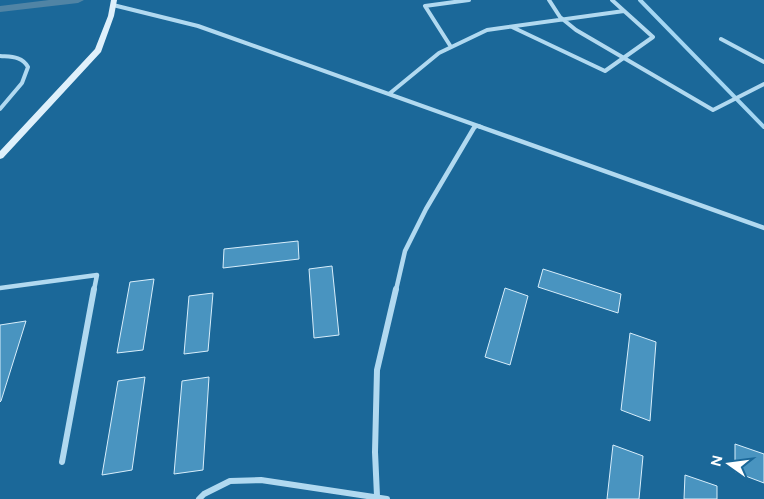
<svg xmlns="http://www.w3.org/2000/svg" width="764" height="499" font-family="Figtree,sans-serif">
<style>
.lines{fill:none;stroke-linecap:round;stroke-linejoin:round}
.stream{stroke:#a4d6f2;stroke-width:4}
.canal{fill:#5084a5;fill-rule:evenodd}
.building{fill:#4994c0;stroke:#d8eefb}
.street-far2{stroke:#b1d9f0;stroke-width:4}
.street-far1{stroke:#b1d9f0;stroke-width:4.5}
.street{stroke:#b1d9f0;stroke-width:6}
.secondary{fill:#dff0fb;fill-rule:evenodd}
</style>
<rect width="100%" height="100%" fill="#1b6899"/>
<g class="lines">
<path class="stream" d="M 640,0 L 764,127"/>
<path class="canal" d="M 49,0 L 84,0 L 78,3 L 0,12 L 0,6 Z"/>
</g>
<path class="building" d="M 298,241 L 299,259 L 223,268 L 224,249 Z
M 332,266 L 339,335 L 314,338 L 309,269 Z
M 543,269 L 621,294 L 618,313 L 538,287 Z
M 154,279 L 143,350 L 117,353 L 130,282 Z
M 505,288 L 528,296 L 510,365 L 485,357 Z
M 213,293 L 208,351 L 184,354 L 189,296 Z
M 26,321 L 1,401 L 0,402 L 0,325 Z
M 630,333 L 656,342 L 650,421 L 621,410 Z
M 145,377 L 132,470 L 102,475 L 118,381 Z
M 209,377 L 203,470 L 174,474 L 182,381 Z
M 735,444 L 764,454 L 764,483 L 735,472 Z
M 613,445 L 643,456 L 639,499 L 607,499 Z
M 685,475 L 717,486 L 717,499 L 684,499 Z"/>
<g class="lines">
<path class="street-far2" d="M 549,0 L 560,17 L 576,30 L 713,110 L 764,84
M 113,5 L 198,26 L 481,127
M 512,27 L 605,71 L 653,37 L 612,0
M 721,39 L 764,62
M 451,47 L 425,6 L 469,0
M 0,56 C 11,57 22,56 28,67 L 22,83 L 0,109
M 389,94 L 439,53 L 487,30 L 624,11
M 475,127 L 476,125"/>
<path class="street-far1" d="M 478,126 L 764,228
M 0,288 L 97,275 L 94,290
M 396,290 L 405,251 L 426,209 L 475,126"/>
<path class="street" d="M 62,462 L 94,289
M 377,496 L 375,452 L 377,370 L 396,289
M 199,499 L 204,494 L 230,481 L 261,480 L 387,499"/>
<path class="secondary" d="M 111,0 L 117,0 L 114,16 L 101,52 L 3,158 L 0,159 L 0,151 L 95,49 L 108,16 Z"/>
</g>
<g transform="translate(729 464) rotate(284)" stroke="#1b6899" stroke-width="4" paint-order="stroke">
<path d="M0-4L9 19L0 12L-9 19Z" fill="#ffffff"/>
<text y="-8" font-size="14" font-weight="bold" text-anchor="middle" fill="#ffffff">N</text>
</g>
</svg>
